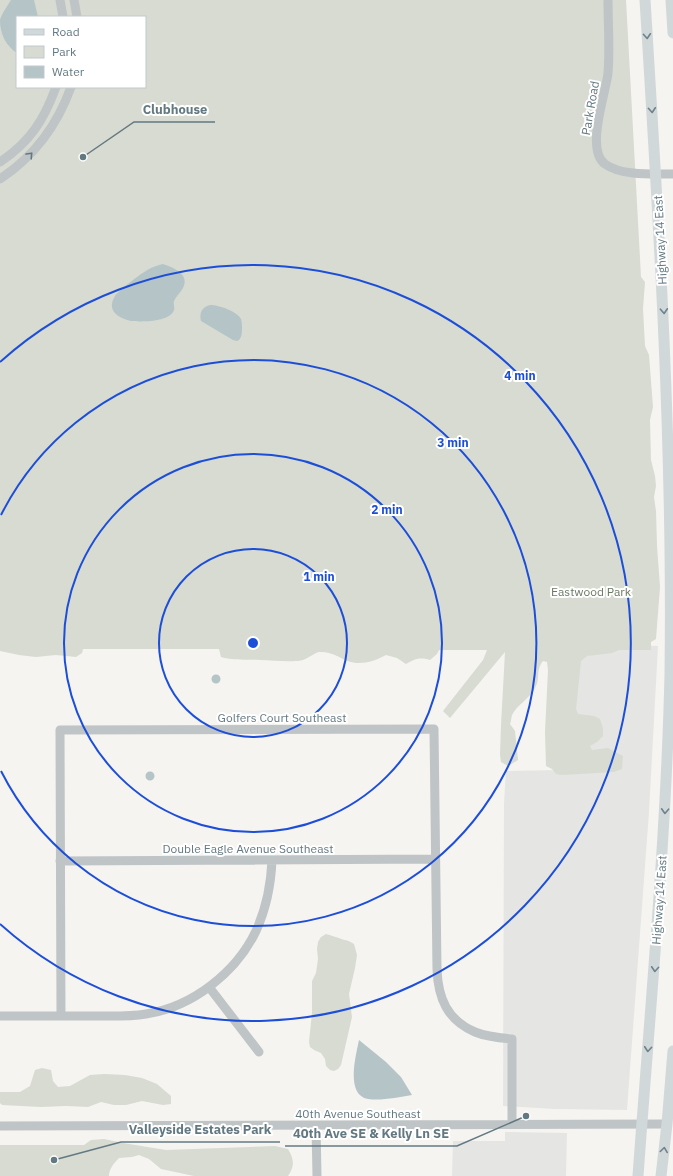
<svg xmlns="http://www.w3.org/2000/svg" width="673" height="1176" font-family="'IBM Plex Sans',sans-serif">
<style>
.built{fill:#e5e5e4}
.green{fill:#d7dbd1;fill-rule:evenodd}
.water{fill:#b5c4c6}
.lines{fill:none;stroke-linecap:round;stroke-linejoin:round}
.minor{stroke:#bfc4c6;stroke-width:9}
.major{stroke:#d1d8da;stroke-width:11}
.oneway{stroke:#6e828b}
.oneway2{stroke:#637982}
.ring{fill:none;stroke:#1d4ed8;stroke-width:2}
.labels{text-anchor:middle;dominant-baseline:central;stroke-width:4;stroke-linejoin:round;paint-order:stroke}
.street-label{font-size:12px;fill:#637982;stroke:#fff}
.park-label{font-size:12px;fill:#6a7962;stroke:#fff}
.centre{fill:#1d4ed8;stroke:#fff;stroke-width:2}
.ring-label{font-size:12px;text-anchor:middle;font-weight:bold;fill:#1d4ed8;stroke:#fff;stroke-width:4;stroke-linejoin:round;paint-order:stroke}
.leader{fill:none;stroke:#637982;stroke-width:1.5}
.callout-dot{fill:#637982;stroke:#fff;stroke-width:1.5}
.callout-label{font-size:13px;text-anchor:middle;font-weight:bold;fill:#637982;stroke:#fff;stroke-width:4;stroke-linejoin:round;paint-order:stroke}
</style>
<rect width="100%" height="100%" fill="#f5f4f0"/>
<path class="built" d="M 564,643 L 658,646 L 649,812 L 627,1110 L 555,1109 L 503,1106 L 504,803 L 506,771 L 560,770 Z
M 505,1132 L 567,1133 L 566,1176 L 452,1176 L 453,1141 L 505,1141 Z"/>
<path class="green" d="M 0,0 L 626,0 L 641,277 L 645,282 L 643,309 L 645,346 L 649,355 L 653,407 L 650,420 L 651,460 L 655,476 L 656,486 L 654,497 L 656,511 L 657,546 L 660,587 L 656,639 L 651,642 L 651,650 L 619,650 L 612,653 L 587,656 L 581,661 L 576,709 L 578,714 L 594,716 L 600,719 L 603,728 L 603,736 L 597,742 L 590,746 L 592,750 L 608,748 L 623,756 L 622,769 L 614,772 L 562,775 L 556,774 L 552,769 L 546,766 L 545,732 L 548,670 L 547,662 L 543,661 C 535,671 541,678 535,688 C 529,699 517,705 512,715 C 511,718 511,722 510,724 L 515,731 L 518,760 L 508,766 L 501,762 L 500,755 L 501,725 L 505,652 L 450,718 L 443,711 L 483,660 L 487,650 L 439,650 L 437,654 L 430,660 C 419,657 415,659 406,664 L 397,658 L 386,655 C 375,661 360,666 348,661 C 338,657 331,651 319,652 C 314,653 309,658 303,660 C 289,663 274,660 260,660 C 246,659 236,661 221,657 L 219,649 L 83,649 L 82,653 L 76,657 L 56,655 L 36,657 L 19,655 L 0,651 ZM 17,17 L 145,17 L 145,87 L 17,87 Z
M 326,934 C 331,935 334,937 339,938 C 345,941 347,939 354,944 L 357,955 L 355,968 L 349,994 L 352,1017 L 341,1065 L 338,1069 L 334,1071 L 330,1070 L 326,1066 L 325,1059 L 321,1053 L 314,1050 L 310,1047 L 309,1042 L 312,1013 L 312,981 L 316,973 L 318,959 L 317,949 L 318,942 L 321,937 Z
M 42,1068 L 51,1070 L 53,1081 L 58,1087 L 70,1086 L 90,1075 L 104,1074 L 125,1075 L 142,1078 L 157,1084 L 171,1096 L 171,1104 L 163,1105 L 142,1101 L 126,1105 L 114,1105 L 101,1102 L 88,1107 L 66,1106 L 41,1107 L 2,1105 L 0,1103 L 0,1092 L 20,1092 L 30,1086 L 35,1070 Z
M 104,1139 L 123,1143 L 166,1150 L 275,1146 L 288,1149 C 294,1159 295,1166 288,1176 L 194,1176 L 161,1169 L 149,1159 L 139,1155 L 132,1157 L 119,1158 C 114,1163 109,1169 109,1176 L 0,1176 L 0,1145 L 84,1145 L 91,1140 Z"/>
<path class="water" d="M 11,0 L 34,0 L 38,17 L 17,17 L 17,53 C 6,46 0,34 0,20 C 1,15 8,5 11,0 Z
M 163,264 C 174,268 190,274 183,288 C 181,292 176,296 174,301 C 173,304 175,307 174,310 C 170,322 142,322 131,321 C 118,318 106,311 115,296 C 120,289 143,272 151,268 C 155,266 159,265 163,264 Z
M 210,305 C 218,305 237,311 241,319 C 242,322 242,325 242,328 C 242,333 242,336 239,340 L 237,341 L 233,340 L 201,321 C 199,313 202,307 210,305 Z
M211.5 679a4.5 4.5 0 1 1 9 0a4.5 4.5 0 1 1-9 0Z
M145.5 776a4.5 4.5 0 1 1 9 0a4.5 4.5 0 1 1-9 0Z
M 359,1040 L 386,1062 L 401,1077 L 412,1095 C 398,1097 382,1101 368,1099 C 345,1095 356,1055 359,1040 Z"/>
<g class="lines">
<path class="minor" d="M 60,0 L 63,17
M 74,0 L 77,17
M 608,0 C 608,24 610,49 608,73 C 606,93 585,150 605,164 C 621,176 653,174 673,174
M 0,162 C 30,142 44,120 56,87
M 0,179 C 35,156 57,126 71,87
M 60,861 L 435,859
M 209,987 L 259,1052
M 0,1016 C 30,1016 61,1016 91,1016 C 109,1016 128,1017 146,1014 C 192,1007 236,973 256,931 C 266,909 271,885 272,860
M 61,1016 L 60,730 L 434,729 L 437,969 C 438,998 447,1020 475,1032 C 487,1037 500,1038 512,1039 L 512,1124
M 0,1126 L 667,1124
M 316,1126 L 317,1176"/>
<path class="major" d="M 671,0 L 673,33
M 638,1176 C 650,1009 666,842 670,674 C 673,449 659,225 645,0
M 661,1176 L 667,1124 L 673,1051"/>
</g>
<defs><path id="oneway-chevron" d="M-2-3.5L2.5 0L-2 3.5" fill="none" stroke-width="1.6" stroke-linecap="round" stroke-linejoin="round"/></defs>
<g class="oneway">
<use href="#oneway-chevron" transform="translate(647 36) rotate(86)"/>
<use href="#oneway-chevron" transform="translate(652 110) rotate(86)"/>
<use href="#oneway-chevron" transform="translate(664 311) rotate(87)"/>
<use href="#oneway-chevron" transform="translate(665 811) rotate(93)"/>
<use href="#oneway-chevron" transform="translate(655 969) rotate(94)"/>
<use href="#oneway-chevron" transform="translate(648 1049) rotate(95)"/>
<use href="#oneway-chevron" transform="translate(664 1150) rotate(-82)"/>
</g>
<use class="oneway2" href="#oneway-chevron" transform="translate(30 155) rotate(-47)"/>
<g class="ring">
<circle cx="253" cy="643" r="94"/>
<circle cx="253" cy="643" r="189"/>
<path d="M1 515A283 283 0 1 1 1 771"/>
<path d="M0 362A378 378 0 1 1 0 924"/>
</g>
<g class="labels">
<g class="street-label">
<text transform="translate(590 108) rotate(-80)">Park Road</text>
<text transform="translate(660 240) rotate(-93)">Highway 14 East</text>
<text x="282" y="717">Golfers Court Southeast</text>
<text x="248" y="848">Double Eagle Avenue Southeast</text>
<text transform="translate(659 900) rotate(-86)">Highway 14 East</text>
<text x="358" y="1113">40th Avenue Southeast</text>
</g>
<g class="park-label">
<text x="591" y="591">Eastwood Park</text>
</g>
</g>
<circle cx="253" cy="643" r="6" class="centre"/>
<g class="ring-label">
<text x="520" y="380">4 min</text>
<text x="453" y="447">3 min</text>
<text x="387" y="514">2 min</text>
<text x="319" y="581">1 min</text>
</g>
<path class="leader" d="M83 157L134 122H215M54 1160L121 1142H280M526 1116L457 1146H285"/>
<g class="callout-dot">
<circle cx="83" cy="157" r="4"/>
<circle cx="54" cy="1160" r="4"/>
<circle cx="526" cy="1116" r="4"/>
</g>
<g class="callout-label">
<text x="175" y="114">Clubhouse</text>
<text x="200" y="1134">Valleyside Estates Park</text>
<text x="371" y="1138">40th Ave SE &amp; Kelly Ln SE</text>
</g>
<rect x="16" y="16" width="130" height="72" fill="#ffffff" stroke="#c1c9cd"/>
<rect x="24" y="29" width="20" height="6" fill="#d1d8da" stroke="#c1c9cd"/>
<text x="52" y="36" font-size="12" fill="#637982">Road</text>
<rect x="24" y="46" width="20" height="12" fill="#d7dbd1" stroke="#c1c9cd"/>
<text x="52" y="56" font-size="12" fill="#637982">Park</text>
<rect x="24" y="66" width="20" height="12" fill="#b5c4c6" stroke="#c1c9cd"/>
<text x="52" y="76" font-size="12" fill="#637982">Water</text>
</svg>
